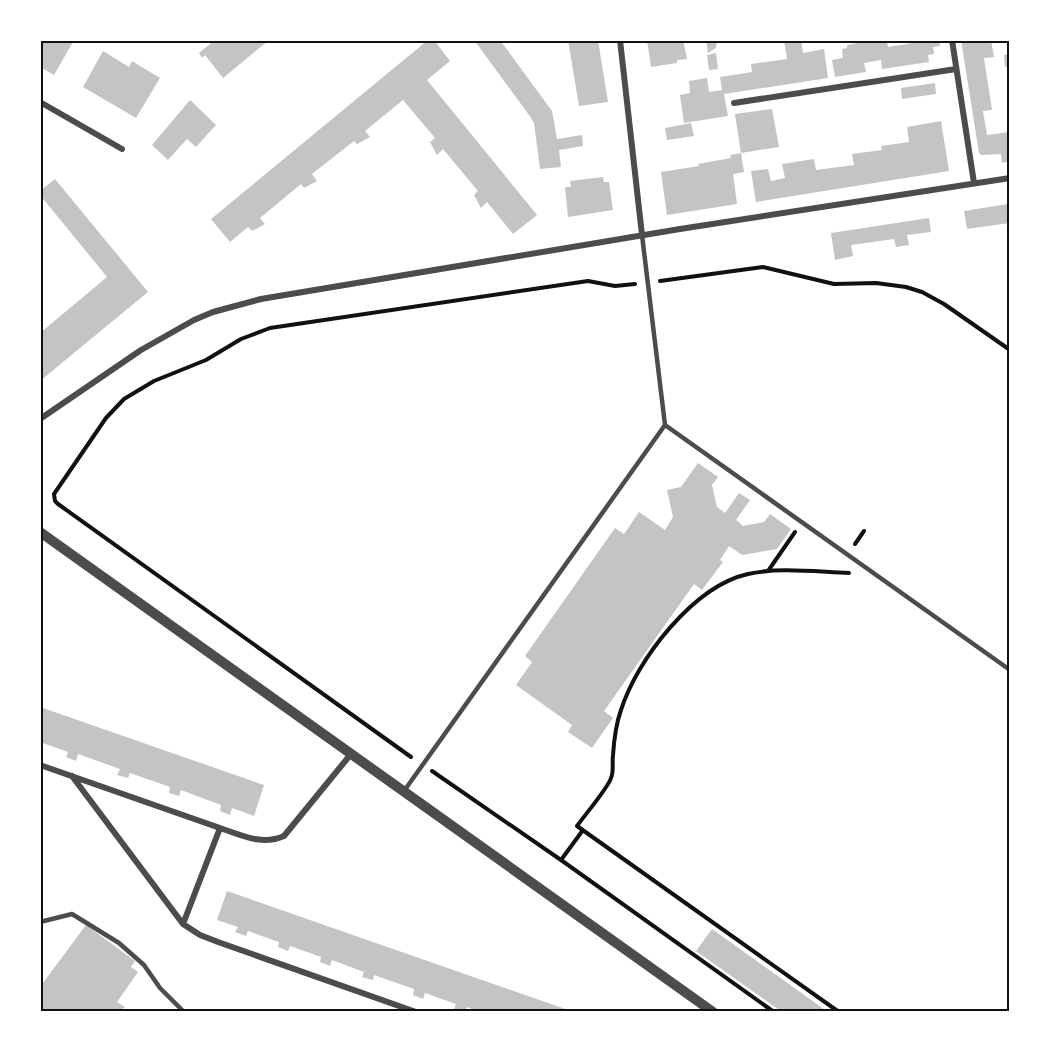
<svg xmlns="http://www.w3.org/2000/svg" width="1050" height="1052" font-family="'Nunito Sans',sans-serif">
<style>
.building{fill:#c4c4c4}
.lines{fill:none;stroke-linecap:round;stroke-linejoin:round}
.path{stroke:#111;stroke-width:4}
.service{stroke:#4c4c4c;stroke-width:4.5}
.minor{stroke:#4c4c4c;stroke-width:6}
.tertiary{stroke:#4c4c4c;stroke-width:10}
.neatline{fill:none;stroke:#111;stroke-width:2}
</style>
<rect width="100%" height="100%" fill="#fff"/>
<path class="building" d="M 40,40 L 74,40 L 54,75 L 40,67 Z
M 215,40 L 269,40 L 223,78 L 205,55 L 202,58 L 199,53 Z
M 428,40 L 434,40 L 450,61 L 427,80 L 537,215 L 513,234 L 487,202 L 481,208 L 474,195 L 478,191 L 443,149 L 437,155 L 430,142 L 435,138 L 403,100 L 365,131 L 370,137 L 357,144 L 354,141 L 312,174 L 317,181 L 304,188 L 301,184 L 260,218 L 265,224 L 252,231 L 248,227 L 230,242 L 211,219 Z
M 474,40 L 500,40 L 552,111 L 557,139 L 582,135 L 583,146 L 559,150 L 561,167 L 540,169 L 534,123 L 529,115 Z
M 568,40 L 598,40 L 608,102 L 579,106 Z
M 647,40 L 683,40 L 687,59 L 677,60 L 677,63 L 651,67 Z
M 706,40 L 717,40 L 716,48 L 708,53 Z
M 784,40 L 801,40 L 803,53 L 824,49 L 828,78 L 724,94 L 728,116 L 684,123 L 680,95 L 690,93 L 689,81 L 707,78 L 709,92 L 722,90 L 720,77 L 752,72 L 751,64 L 787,59 Z
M 875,40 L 887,40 L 888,47 L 913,43 L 913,40 L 939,40 L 940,46 L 933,47 L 934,54 L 928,55 L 929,62 L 882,69 L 881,60 L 864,63 L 866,72 L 835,77 L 832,60 L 843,58 L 842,49 L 847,48 L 847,45 Z
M 961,40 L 991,40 L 994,57 L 984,58 L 992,110 L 983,111 L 987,135 L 1010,132 L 1010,161 L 1002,163 L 1001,154 L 981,155 L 979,153 Z
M 103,51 L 129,67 L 132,61 L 160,78 L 136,118 L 83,87 Z
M 716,53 L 718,69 L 709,70 L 707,55 Z
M 1010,54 L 1010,66 L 1005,67 L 1004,55 Z
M 935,83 L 936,94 L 902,99 L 901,88 Z
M 190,100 L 216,125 L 196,147 L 187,139 L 168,160 L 152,145 Z
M 772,109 L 779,147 L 741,153 L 735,114 Z
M 941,121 L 949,171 L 756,202 L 751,171 L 768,169 L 771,181 L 785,178 L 782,164 L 814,159 L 816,170 L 854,165 L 852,154 L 882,150 L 881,146 L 909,142 L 907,127 Z
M 691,123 L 694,136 L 667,140 L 665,128 Z
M 741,153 L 744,172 L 733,174 L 737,204 L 667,215 L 661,172 L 699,166 L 698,164 L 731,158 L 730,155 Z
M 603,177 L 604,182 L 609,182 L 613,210 L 568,217 L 565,187 L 571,187 L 570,181 Z
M 55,179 L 148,292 L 40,381 L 40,333 L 107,277 L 40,195 L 40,191 Z
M 1008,204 L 1010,223 L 967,229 L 964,211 Z
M 929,218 L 931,232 L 907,235 L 909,245 L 896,247 L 894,239 L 851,245 L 853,256 L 835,260 L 831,233 Z
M 698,463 L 718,477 L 712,485 L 717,507 L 725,513 L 739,493 L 750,500 L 736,520 L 743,526 L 764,522 L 770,514 L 791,529 L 777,549 L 742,555 L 729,546 L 720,560 L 723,562 L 702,590 L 694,584 L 604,711 L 613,718 L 592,748 L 568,732 L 572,725 L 516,685 L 532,662 L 525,656 L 615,528 L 624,534 L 639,512 L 665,530 L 673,517 L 667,490 L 681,487 Z
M 40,707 L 264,785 L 254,816 L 232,808 L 230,815 L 220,811 L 221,805 L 181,790 L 179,796 L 169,793 L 170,787 L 130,773 L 128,778 L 117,775 L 120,769 L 78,754 L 76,761 L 66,757 L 68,752 L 40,742 Z
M 227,891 L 571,1011 L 571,1012 L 479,1012 L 467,1007 L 465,1012 L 462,1012 L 454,1009 L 456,1004 L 425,993 L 423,999 L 413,995 L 414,989 L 374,975 L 373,980 L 362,977 L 364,972 L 332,960 L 330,966 L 320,962 L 321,957 L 290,946 L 288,951 L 278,947 L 279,942 L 248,931 L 246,936 L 235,932 L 238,927 L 217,920 Z
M 86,925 L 135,961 L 131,967 L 138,972 L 117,1002 L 125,1007 L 119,1012 L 40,1012 L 40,987 Z
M 712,929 L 828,1012 L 782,1012 L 696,951 Z"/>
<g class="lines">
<path class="path" d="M 660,281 L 763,267 L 834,284 L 876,283 L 906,287 L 922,292 L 944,304 L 1010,350
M 855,544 L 864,531
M 768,571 L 795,532
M 411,757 L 58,504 L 55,501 L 54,494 L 106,418 L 124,399 L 154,381 L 206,360 L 241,339 L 270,328 L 588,281 L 615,286 L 635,284
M 432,771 L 561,860 L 774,1012
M 561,860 L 583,830
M 839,1012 L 577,826 C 584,816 608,788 611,778 C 614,772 612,762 613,755 C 614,740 616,724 621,710 C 637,659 694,586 748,574 C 778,567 818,572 849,573"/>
<path class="service" d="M 665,425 L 1010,670
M 404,791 L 665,425 L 642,235
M 40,922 L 72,914 L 119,943 L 144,965 L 160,988 L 184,1012"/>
<path class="minor" d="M 620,40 L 642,235
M 952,40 L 974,183
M 40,102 L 122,149
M 734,103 L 956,69
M 40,419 L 141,350 L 194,320 L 213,312 L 261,299 L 680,229 L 1010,178
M 351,754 L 284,836 C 262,846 241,835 220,828 L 183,924 L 200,935 L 218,942 L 416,1012
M 40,765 L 220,828
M 72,776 L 183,924"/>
<path class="tertiary" d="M 40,532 L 713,1012"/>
</g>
<rect width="1050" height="1052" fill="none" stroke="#ffffff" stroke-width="84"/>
<rect x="42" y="42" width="966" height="968" class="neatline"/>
</svg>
